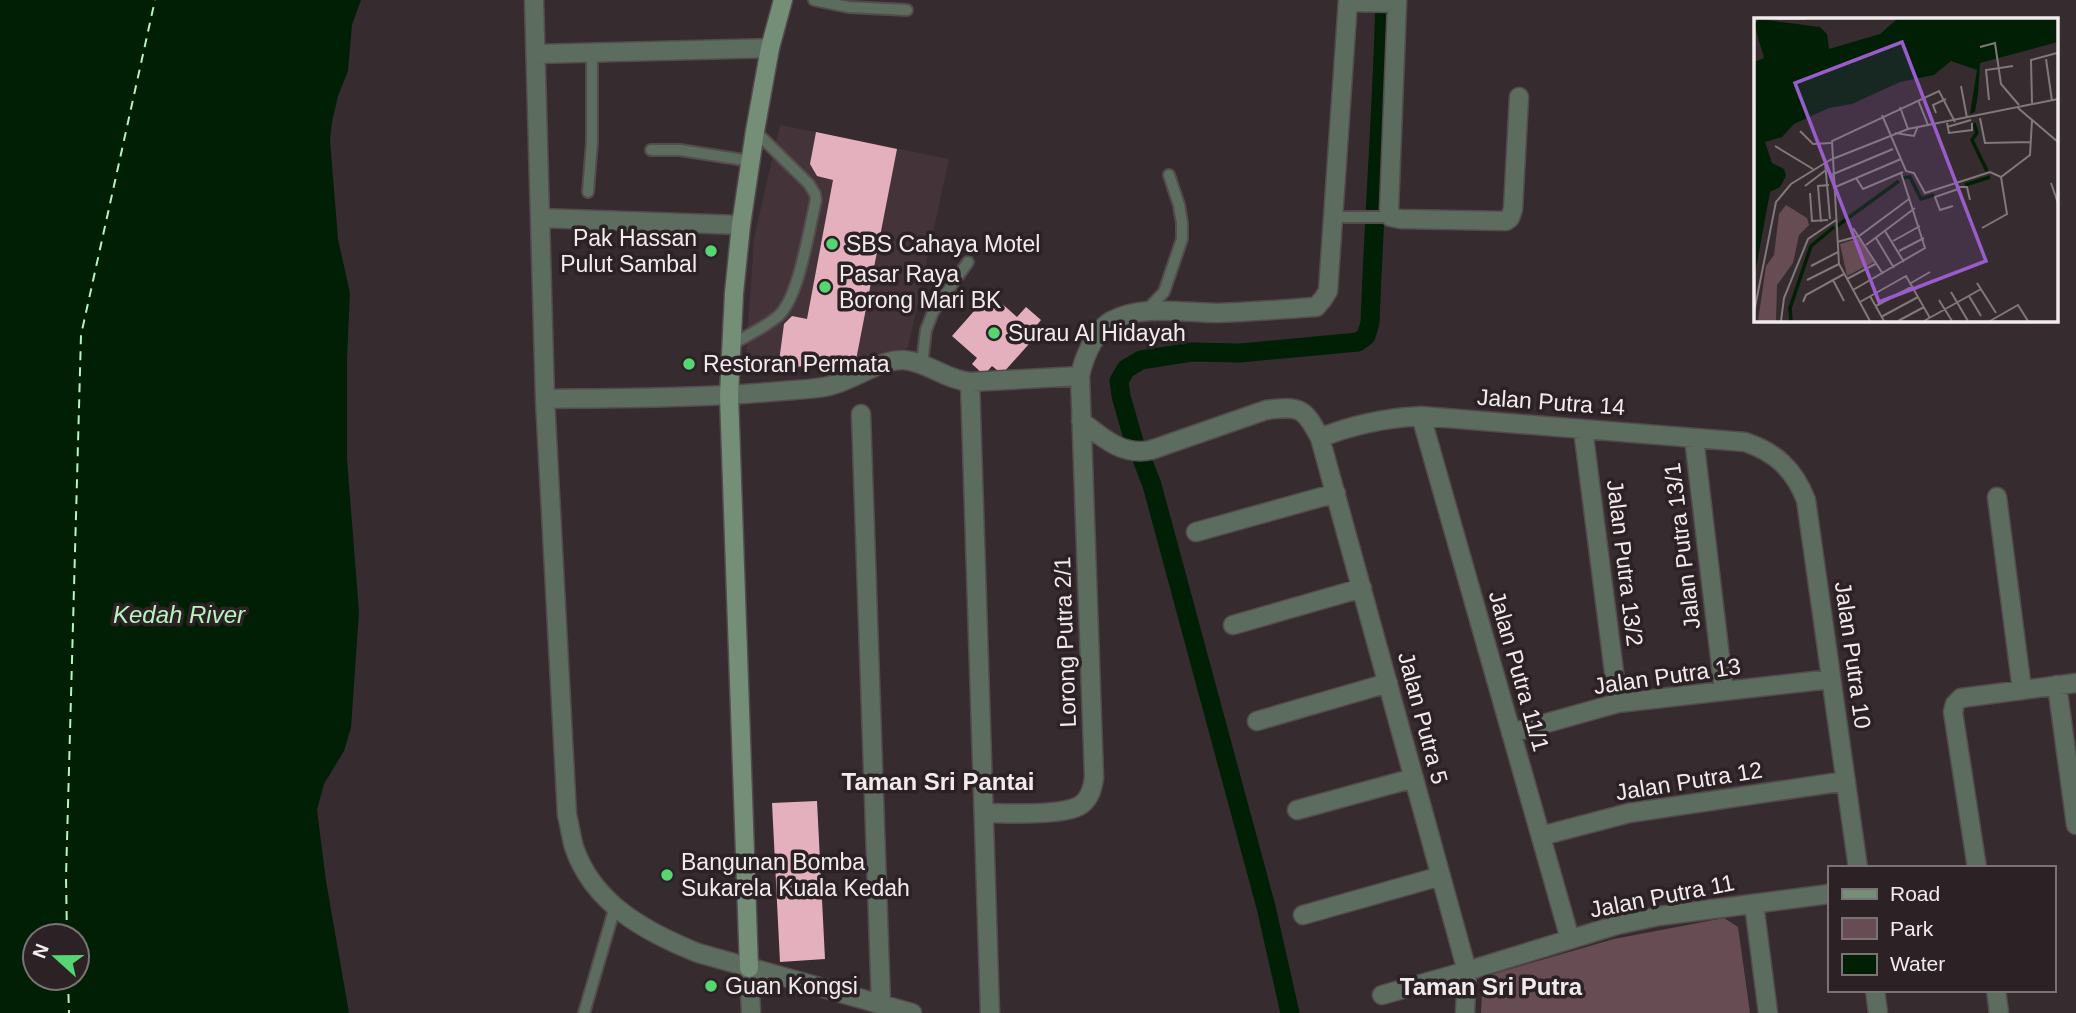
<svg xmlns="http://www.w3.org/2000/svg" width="2076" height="1013" font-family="Helvetica,sans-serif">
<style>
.built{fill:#443338}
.green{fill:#684c54}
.water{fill:#001f05;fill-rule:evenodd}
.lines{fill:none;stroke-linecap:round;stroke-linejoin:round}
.canal{stroke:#001f05;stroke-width:19}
.ferry{stroke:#b8f4bf;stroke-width:2;stroke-dasharray:9 7;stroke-linecap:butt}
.building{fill:#e5b0be}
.lane-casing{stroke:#544b4d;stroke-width:14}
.street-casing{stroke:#544b4d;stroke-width:21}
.secondary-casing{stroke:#544b4d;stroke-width:21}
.lane{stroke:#5c6c5e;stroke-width:10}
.street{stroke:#5c6c5e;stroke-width:18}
.secondary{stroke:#758e78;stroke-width:18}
.poi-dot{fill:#56d671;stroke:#2c2225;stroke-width:2.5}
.labels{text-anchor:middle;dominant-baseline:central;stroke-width:7;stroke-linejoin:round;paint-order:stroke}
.poi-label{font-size:23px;fill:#f2ebed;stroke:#2c2225;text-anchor:start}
.street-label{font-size:23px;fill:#f2ebed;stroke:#2c2225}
.water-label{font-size:24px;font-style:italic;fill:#b8f4bf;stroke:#2c2225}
.neighbourhood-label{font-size:24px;font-weight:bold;fill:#f2ebed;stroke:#2c2225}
.inset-river{fill:none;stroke:#001f05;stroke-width:3.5}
.inset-road{fill:none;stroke:#81787b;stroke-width:2}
.view{fill:#995cca;fill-opacity:0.15;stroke:#995cca;stroke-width:3.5}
.inset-edge{fill:none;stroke:#f2ebed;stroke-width:3.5}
</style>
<rect width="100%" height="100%" fill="#362c2f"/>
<path class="built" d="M 780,125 L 949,159 L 908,348 L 856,360 L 745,375 L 754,238 Z"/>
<path class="green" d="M 1724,918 L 1738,927 L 1750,1013 L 1481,1013 L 1483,977 L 1614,939 Z"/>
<path class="water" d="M 0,0 L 361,0 L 352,25 L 348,71 L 338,96 L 332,122 L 330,140 L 338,239 L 350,293 L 347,358 L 347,459 L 359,612 L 351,728 L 344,751 L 324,784 L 317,810 L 326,881 L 349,1013 L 0,1013 ZM 35,936 L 77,936 L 77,978 L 35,978 Z"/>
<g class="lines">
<path class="canal" d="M 1135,445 L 1121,396 L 1119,381 L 1126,369 L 1141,360 L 1192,352 L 1240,353 L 1358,342 L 1366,336 L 1370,323 C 1374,215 1382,108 1385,0
M 1142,459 L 1152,485 L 1266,907 L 1290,1013"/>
<path class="ferry" d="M 67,936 L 66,877 L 81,335 L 155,0
M 68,978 L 69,1013"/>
</g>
<path class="building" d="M 816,132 L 897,149 L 856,360 L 778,369 L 784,324 L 792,316 L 807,319 L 833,180 L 817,176 L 810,164 Z
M 990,293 L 1017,317 L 1026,307 L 1041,320 L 1032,331 L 1037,335 L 1002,374 L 992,366 L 984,375 L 972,364 L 977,358 L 952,336 Z
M 817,801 L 825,959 L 780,962 L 772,803 Z"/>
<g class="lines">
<defs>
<path id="lane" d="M 814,0 L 848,7 L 907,10
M 651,150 L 680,150 L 750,161
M 588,192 L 592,142 L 592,53
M 1334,217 L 1391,217
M 1146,311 L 1164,292 L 1182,239 L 1182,223 L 1179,205 L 1169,175
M 731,345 C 746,336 764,328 777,317 C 799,300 809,228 816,200 L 815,194 L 809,184 L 755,131
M 922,363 L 926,330 L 933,312 L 968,262
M 584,1013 L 615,907"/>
<path id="street" d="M 534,0 L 545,399 L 567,815 C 570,826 571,837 574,847 C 593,904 646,932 698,953 L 912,1013
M 1348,2 L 1397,3 L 1397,0
M 1397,3 L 1389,210 L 1391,217 L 1400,219 L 1506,221 L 1510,218 L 1513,209 L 1519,97
M 536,54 L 770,48
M 540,218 L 741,225
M 970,382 L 990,1013
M 545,399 C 620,398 695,398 770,392 C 788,390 806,390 824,387 C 851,383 878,359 904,360 C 928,362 946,380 970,382 L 1080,376
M 861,414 L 881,1004
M 1421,416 L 1570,939
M 1081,421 C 1103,438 1122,456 1151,450 L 1266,410 C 1300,406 1304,407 1320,438 L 1467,971 L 1465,1013
M 1583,429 L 1618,703
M 1320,438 C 1354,424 1385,418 1421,416 L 1745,442 C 1775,452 1794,469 1806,500 L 1858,868
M 1694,438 L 1724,691
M 1997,497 L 2022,690
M 1196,532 L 1336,493
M 1233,625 L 1362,588
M 2057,685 L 2076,825
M 1257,721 L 1388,683
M 1511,733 L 1618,703 L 1831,679
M 1297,810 L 1414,778
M 984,813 C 1008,813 1060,816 1079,806 C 1090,800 1093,787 1094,777 L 1080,376 C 1083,360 1095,330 1111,321 C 1143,304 1184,313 1218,313 C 1251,312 1284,309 1316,307 L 1323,299 L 1328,291 L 1348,0
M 1541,836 L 1629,813 L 1846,781
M 1977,868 L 1953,712 L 1955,704 L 1961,698 L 2076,683
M 1754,904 L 1768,1013
M 1303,915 L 1441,876
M 749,968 L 751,1013
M 1875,990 L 1878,1013
M 1996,990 L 1999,1013
M 1382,995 L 1467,971 L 1617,925 L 1659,916 L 1829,894"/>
<path id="secondary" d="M 749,968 L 729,395 L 734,293 L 741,225 L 755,131 L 770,48 L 783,0"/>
</defs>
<use href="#lane" class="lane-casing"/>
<use href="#street" class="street-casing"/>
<use href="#secondary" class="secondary-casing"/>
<use href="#lane" class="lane"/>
<use href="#street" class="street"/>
<use href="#secondary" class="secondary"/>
</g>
<g class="poi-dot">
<circle cx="832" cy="244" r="7"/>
<circle cx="711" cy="251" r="7"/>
<circle cx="825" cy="287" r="7"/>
<circle cx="994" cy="333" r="7"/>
<circle cx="689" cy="364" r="7"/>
<circle cx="667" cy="875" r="7"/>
<circle cx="711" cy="986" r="7"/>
</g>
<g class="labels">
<g class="poi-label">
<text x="697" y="238" text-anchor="end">Pak Hassan<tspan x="697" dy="26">Pulut Sambal</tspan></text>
<text x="846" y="244">SBS Cahaya Motel</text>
<text x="839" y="274">Pasar Raya<tspan x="839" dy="26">Borong Mari BK</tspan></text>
<text x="1008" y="333">Surau Al Hidayah</text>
<text x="703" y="364">Restoran Permata</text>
<text x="681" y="862">Bangunan Bomba<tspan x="681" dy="26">Sukarela Kuala Kedah</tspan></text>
<text x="725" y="986">Guan Kongsi</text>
</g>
<g class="street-label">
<text transform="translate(1551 402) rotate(4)">Jalan Putra 14</text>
<text transform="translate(1682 546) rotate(-97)">Jalan Putra 13/1</text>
<text transform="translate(1625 563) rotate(83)">Jalan Putra 13/2</text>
<text transform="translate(1065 642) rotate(-92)">Lorong Putra 2/1</text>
<text transform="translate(1853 655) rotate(82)">Jalan Putra 10</text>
<text transform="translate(1519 671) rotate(74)">Jalan Putra 11/1</text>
<text transform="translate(1667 676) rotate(-8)">Jalan Putra 13</text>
<text transform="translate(1423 718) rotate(75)">Jalan Putra 5</text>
<text transform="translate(1689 781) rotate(-9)">Jalan Putra 12</text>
<text transform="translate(1662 896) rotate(-11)">Jalan Putra 11</text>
</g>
<g class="water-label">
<text x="179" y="614">Kedah River</text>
</g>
<g class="neighbourhood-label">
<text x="938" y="781">Taman Sri Pantai</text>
<text x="1491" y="986">Taman Sri Putra</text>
</g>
</g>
<g transform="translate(1754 18)">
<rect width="304" height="304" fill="#362c2f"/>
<path d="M 32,187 L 53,200 L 55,207 L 45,217 L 39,245 L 23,267 L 22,303 L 4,303 L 12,248 L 20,237 L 25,196 ZM 105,220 L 120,244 L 93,258 L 86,226 Z" fill="#684c54"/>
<path d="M 5,1 L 66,9 L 73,16 L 75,31 L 126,16 L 143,1 L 304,1 L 304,24 L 226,45 L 224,76 L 221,94 L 216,96 L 223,52 L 197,43 L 180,57 L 146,64 L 98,86 L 75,90 L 40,106 L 28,119 L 11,124 L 18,145 L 30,151 L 32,158 L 26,169 L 16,174 L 0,261 L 0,44 L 10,40 L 0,6 Z" fill="#001f05"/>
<path class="inset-river" d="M 0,90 L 116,46 L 185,35 L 191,39M 220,105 L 223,115 L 218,122 L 233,153M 148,160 L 156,159 L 167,181 L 180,177M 211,167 L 236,159M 83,208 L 145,163M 37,303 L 36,290 L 57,228 L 80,209"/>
<path class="inset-road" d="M 23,1 L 52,1M 226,29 L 241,25 L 247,66 L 265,87M 292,41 L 298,83M 207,68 L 213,100M 164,82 L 174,107M 235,82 L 232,52 L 259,48M 278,85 L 277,42 L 303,35M 146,89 L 154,111M 264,90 L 304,124M 182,95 L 179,87 L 192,81M 128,97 L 152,153 L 160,155 L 171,175 L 236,154 L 247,159 L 276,137 L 278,102M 226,100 L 231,125 L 277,124M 193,105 L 195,115 L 218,112 L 218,105M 193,109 L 217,102M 46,113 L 59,126 L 77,125M 141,115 L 160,118 L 164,108M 21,128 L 59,151M 76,142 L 154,111 L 304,81M 71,144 L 76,201M 77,157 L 139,131M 102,160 L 109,171 L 149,154M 297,165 L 304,185M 51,168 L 72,152M 203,169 L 213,169 L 216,182M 79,170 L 147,141M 56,175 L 58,203 L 74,202M 199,188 L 186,192 L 181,179 L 204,171M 67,204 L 64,168 L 75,167M 99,210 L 129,256M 228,210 L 253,196 L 247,159M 131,213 L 150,244M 122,220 L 140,250M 139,223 L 166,208M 83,224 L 105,218 L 155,181M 112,227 L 161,190M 145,233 L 170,220M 57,248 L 84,234M 93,261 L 123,245M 53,262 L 85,246M 79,262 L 90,283M 157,265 L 176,254M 223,265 L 242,295M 99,272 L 171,230 L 147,155M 197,274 L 214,303M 116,278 L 130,303M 215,278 L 227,298M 185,282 L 198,303M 49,284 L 52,277 L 90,256M 106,284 L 152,258 L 176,300M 122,288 L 159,268M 0,294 L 22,184 L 37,166 L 76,142M 127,299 L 164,279M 27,303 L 30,280 L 54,221 L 82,202M 116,303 L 85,246 L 78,123 L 185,73 L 201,104M 144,303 L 170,289M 170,303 L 227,271M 236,303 L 264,287 L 274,303"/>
<path class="view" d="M 148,24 L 232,243 L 125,284 L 41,65 Z"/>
<rect width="304" height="304" class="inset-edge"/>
</g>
<rect x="1828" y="866" width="228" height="126" fill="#2c2225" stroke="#7b7275" stroke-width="2"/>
<rect x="1842" y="889" width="35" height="10" fill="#758e78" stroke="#7b7275" stroke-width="2"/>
<text x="1890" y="901" font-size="21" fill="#f2ebed">Road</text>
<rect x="1842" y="918" width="35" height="21" fill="#684c54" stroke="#7b7275" stroke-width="2"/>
<text x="1890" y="936" font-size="21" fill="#f2ebed">Park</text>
<rect x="1842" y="954" width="35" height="21" fill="#001f05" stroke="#7b7275" stroke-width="2"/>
<text x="1890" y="971" font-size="21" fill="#f2ebed">Water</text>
<g transform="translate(56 957) rotate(291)"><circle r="33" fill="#2c2225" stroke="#7b7275" stroke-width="2"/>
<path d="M0-5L12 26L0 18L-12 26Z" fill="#56d671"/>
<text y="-10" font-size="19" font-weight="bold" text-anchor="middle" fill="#f2ebed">N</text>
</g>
</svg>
